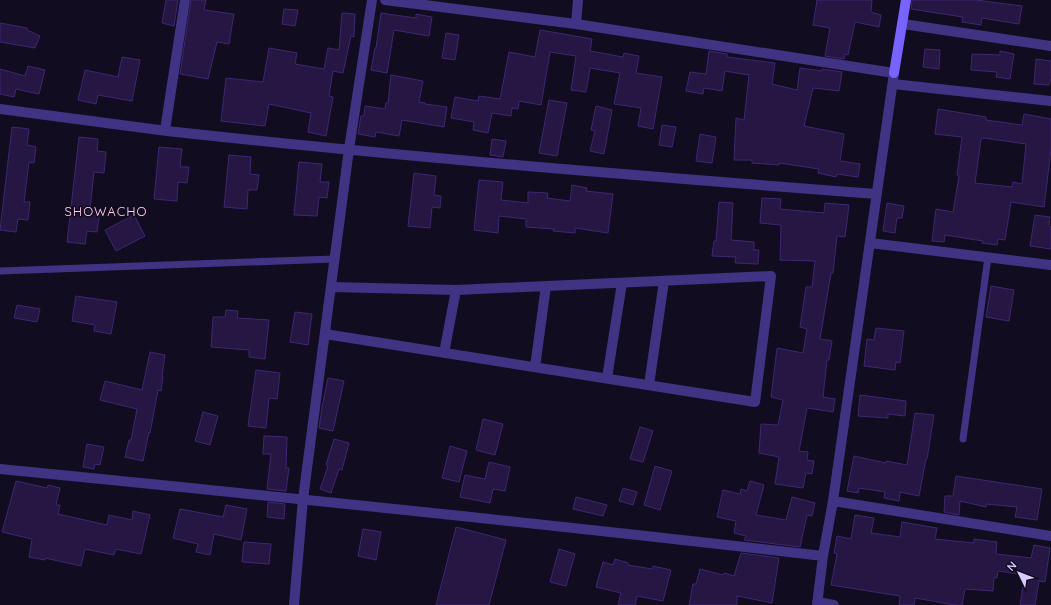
<svg xmlns="http://www.w3.org/2000/svg" width="1051" height="605" font-family="Quicksand,sans-serif">
<style>
.building{fill:#251643;stroke:#3e2771;fill-rule:evenodd}
.lines{fill:none;stroke-linecap:round;stroke-linejoin:round}
.lane{stroke:#403383;stroke-width:7}
.street{stroke:#403383;stroke-width:10}
.secondary{stroke:#7963ff;stroke-width:10}
.labels{text-anchor:middle;dominant-baseline:central;stroke-width:3.5;stroke-linejoin:round;paint-order:stroke}
.quarter-label{font-size:13px;letter-spacing:1px;fill:#ffcee7;stroke:#120c21}
</style>
<rect width="100%" height="100%" fill="#120c21"/>
<path class="building" d="M 166,0 L 178,0 L 174,26 L 162,23 Z
M 191,0 L 206,0 L 204,10 L 234,14 L 229,44 L 217,42 L 208,79 L 180,74 Z
M 817,0 L 872,0 L 871,12 L 881,15 L 879,27 L 855,22 L 848,55 L 845,54 L 844,59 L 825,56 L 830,28 L 813,25 Z
M 912,0 L 976,0 L 1022,6 L 1019,24 L 982,18 L 981,25 L 962,22 L 963,17 L 911,9 Z
M 284,9 L 298,10 L 295,26 L 282,24 Z
M 342,13 L 355,14 L 354,37 L 351,36 L 343,73 L 333,71 L 329,96 L 333,97 L 326,136 L 308,132 L 311,113 L 269,104 L 265,126 L 221,121 L 226,78 L 263,82 L 269,48 L 297,53 L 295,64 L 324,69 L 328,48 L 339,50 Z
M 381,13 L 416,18 L 416,14 L 432,17 L 429,36 L 394,30 L 387,73 L 371,70 L 375,48 L 376,48 Z
M 0,23 L 27,28 L 27,30 L 40,36 L 35,48 L 0,42 Z
M 540,30 L 592,39 L 590,51 L 623,57 L 624,53 L 639,56 L 636,73 L 662,77 L 653,129 L 638,126 L 641,108 L 614,104 L 620,73 L 590,68 L 586,92 L 571,90 L 576,56 L 550,52 L 541,105 L 519,101 L 518,109 L 512,108 L 511,116 L 492,113 L 488,133 L 473,130 L 474,122 L 451,118 L 455,97 L 478,101 L 479,96 L 500,99 L 509,52 L 535,57 Z
M 446,33 L 459,35 L 455,60 L 442,58 Z
M 925,49 L 940,50 L 939,69 L 923,67 Z
M 709,51 L 727,54 L 727,57 L 775,63 L 772,84 L 797,90 L 800,68 L 822,71 L 822,69 L 842,72 L 839,91 L 813,88 L 804,126 L 844,134 L 840,161 L 860,164 L 858,177 L 837,174 L 836,177 L 818,173 L 819,169 L 779,163 L 779,165 L 752,163 L 752,160 L 734,160 L 736,118 L 744,120 L 749,75 L 725,71 L 722,91 L 704,88 L 703,94 L 686,91 L 690,72 L 706,74 Z
M 1000,51 L 1014,54 L 1010,79 L 996,77 L 997,72 L 971,70 L 972,54 L 1000,55 Z
M 122,57 L 140,60 L 132,101 L 98,95 L 96,104 L 78,100 L 85,70 L 118,77 Z
M 1036,59 L 1051,61 L 1051,78 L 1049,85 L 1034,84 Z
M 28,66 L 45,70 L 39,94 L 16,89 L 14,97 L 0,94 L 0,69 L 25,76 Z
M 391,75 L 423,81 L 419,102 L 425,103 L 425,104 L 447,107 L 444,127 L 402,120 L 399,136 L 376,132 L 375,137 L 358,134 L 361,116 L 364,116 L 365,106 L 385,109 L 386,103 L 388,103 Z
M 549,100 L 567,103 L 557,156 L 539,153 Z
M 596,106 L 612,110 L 604,154 L 590,151 L 595,131 L 591,130 Z
M 938,109 L 986,117 L 986,120 L 1022,125 L 1024,114 L 1051,119 L 1051,150 L 1044,207 L 1011,202 L 1005,240 L 998,239 L 997,245 L 982,243 L 983,241 L 945,235 L 944,242 L 932,241 L 936,209 L 953,212 L 959,176 L 957,175 L 962,137 L 935,134 ZM 984,138 L 1026,144 L 1022,184 L 1013,182 L 1012,187 L 975,183 L 981,139 Z
M 662,125 L 676,127 L 672,147 L 659,145 Z
M 12,127 L 29,129 L 27,145 L 36,147 L 34,163 L 29,162 L 24,202 L 30,202 L 28,220 L 18,219 L 16,232 L 0,230 Z
M 700,134 L 716,137 L 712,163 L 696,161 Z
M 79,137 L 98,139 L 97,151 L 106,152 L 104,173 L 94,172 L 90,209 L 100,211 L 97,232 L 87,231 L 85,244 L 67,242 Z
M 492,139 L 506,141 L 503,157 L 490,155 Z
M 159,147 L 182,149 L 180,167 L 189,167 L 187,183 L 178,182 L 177,201 L 154,199 Z
M 229,155 L 251,157 L 250,174 L 259,175 L 257,190 L 248,190 L 247,209 L 224,207 Z
M 299,162 L 322,164 L 320,182 L 329,182 L 327,198 L 319,197 L 317,216 L 294,215 Z
M 414,173 L 436,176 L 434,195 L 441,196 L 440,208 L 432,207 L 430,228 L 408,226 Z
M 479,180 L 503,182 L 501,200 L 528,203 L 528,192 L 548,193 L 547,198 L 570,201 L 572,185 L 587,188 L 586,191 L 613,194 L 608,233 L 575,228 L 575,233 L 553,231 L 554,229 L 526,227 L 526,219 L 499,216 L 498,233 L 474,230 Z
M 762,198 L 781,199 L 780,209 L 824,213 L 825,203 L 849,205 L 845,237 L 837,236 L 833,273 L 831,273 L 820,339 L 832,341 L 829,360 L 827,360 L 823,397 L 835,399 L 833,412 L 807,408 L 799,451 L 808,452 L 807,460 L 814,461 L 812,474 L 806,473 L 803,488 L 775,484 L 779,457 L 759,453 L 761,424 L 778,425 L 783,400 L 771,397 L 777,348 L 803,353 L 807,329 L 800,327 L 806,287 L 812,287 L 815,261 L 780,260 L 781,225 L 760,223 Z
M 719,202 L 733,203 L 731,240 L 754,242 L 754,250 L 759,250 L 758,264 L 735,263 L 736,257 L 712,256 L 714,241 L 716,241 Z
M 887,203 L 904,206 L 902,218 L 897,218 L 895,233 L 883,231 Z
M 134,215 L 145,236 L 116,251 L 105,230 Z
M 1035,215 L 1050,217 L 1049,226 L 1051,227 L 1051,249 L 1030,246 Z
M 991,286 L 1014,290 L 1009,321 L 986,317 Z
M 76,296 L 117,302 L 111,334 L 94,331 L 95,325 L 72,321 Z
M 17,305 L 40,309 L 37,322 L 14,318 Z
M 226,310 L 238,311 L 237,318 L 269,320 L 265,359 L 249,357 L 249,350 L 211,347 L 213,317 L 225,317 Z
M 295,312 L 312,314 L 308,345 L 290,342 Z
M 876,328 L 904,331 L 900,363 L 896,362 L 895,370 L 864,366 L 867,339 L 874,340 Z
M 150,352 L 165,355 L 162,376 L 163,377 L 161,391 L 158,390 L 150,433 L 149,432 L 143,461 L 125,457 L 129,440 L 131,440 L 137,409 L 100,400 L 105,381 L 142,390 Z
M 256,370 L 280,373 L 277,399 L 269,398 L 266,428 L 248,426 Z
M 328,378 L 344,381 L 333,431 L 319,428 L 322,407 Z
M 860,395 L 906,401 L 905,416 L 888,414 L 888,418 L 858,416 Z
M 203,412 L 218,416 L 210,445 L 195,441 Z
M 915,413 L 934,415 L 927,459 L 926,459 L 919,496 L 900,492 L 899,501 L 884,498 L 885,492 L 859,488 L 858,493 L 847,491 L 854,456 L 886,463 L 886,461 L 907,465 Z
M 483,419 L 503,424 L 495,455 L 476,450 Z
M 640,427 L 653,431 L 643,462 L 630,459 Z
M 264,436 L 287,437 L 286,468 L 289,468 L 286,491 L 267,489 L 271,454 L 263,454 Z
M 334,439 L 349,443 L 342,470 L 339,469 L 331,493 L 320,489 L 328,466 L 326,465 Z
M 87,444 L 104,447 L 100,465 L 95,464 L 94,469 L 83,467 Z
M 450,446 L 467,451 L 459,482 L 442,478 Z
M 489,462 L 510,467 L 505,491 L 493,489 L 490,503 L 460,497 L 465,475 L 485,479 Z
M 655,466 L 672,471 L 660,510 L 644,505 Z
M 956,476 L 1042,489 L 1037,520 L 1015,517 L 1017,507 L 986,504 L 986,507 L 960,501 L 959,515 L 944,512 L 945,496 L 953,496 Z
M 16,481 L 47,488 L 48,485 L 60,488 L 56,505 L 60,505 L 58,514 L 107,525 L 109,515 L 132,520 L 133,511 L 150,515 L 141,554 L 116,549 L 114,555 L 85,549 L 81,566 L 45,558 L 45,560 L 29,557 L 32,539 L 2,532 Z
M 750,481 L 764,485 L 756,515 L 786,520 L 792,497 L 815,503 L 812,516 L 807,515 L 800,547 L 744,540 L 746,536 L 734,533 L 736,521 L 717,517 L 723,490 L 740,494 L 741,489 L 747,491 Z
M 623,488 L 637,492 L 633,505 L 619,501 Z
M 576,497 L 607,505 L 603,516 L 573,509 Z
M 268,502 L 285,504 L 284,519 L 267,517 Z
M 226,505 L 247,509 L 241,540 L 214,534 L 210,555 L 196,552 L 198,544 L 173,538 L 180,509 L 223,517 Z
M 855,515 L 874,518 L 871,533 L 900,537 L 902,522 L 937,528 L 935,539 L 974,543 L 974,539 L 997,542 L 996,554 L 1031,558 L 1034,545 L 1050,548 L 1045,582 L 1039,581 L 1035,605 L 1020,605 L 1025,575 L 998,571 L 997,578 L 994,577 L 993,591 L 965,589 L 962,605 L 955,605 L 915,598 L 914,605 L 899,605 L 900,596 L 831,585 L 837,554 L 834,553 L 837,536 L 851,539 Z
M 456,527 L 506,540 L 489,605 L 436,605 Z
M 363,529 L 381,532 L 376,560 L 358,556 Z
M 244,542 L 271,544 L 269,564 L 242,562 Z
M 559,549 L 575,554 L 566,586 L 550,582 Z
M 741,553 L 779,558 L 772,603 L 737,596 L 737,605 L 689,605 L 693,584 L 696,584 L 700,569 L 723,575 L 724,573 L 734,576 Z
M 615,559 L 628,563 L 628,565 L 652,569 L 653,566 L 671,570 L 663,601 L 637,596 L 635,605 L 618,605 L 621,593 L 596,587 L 603,562 L 613,565 Z"/>
<g class="lines">
<path class="lane" d="M 0,271 L 334,259
M 963,439 L 988,257"/>
<path class="street" d="M 385,0 L 576,24 L 894,73 L 833,501 L 823,556 L 817,605
M 576,24 L 578,0
M 903,24 L 1051,46
M 893,84 L 1051,101
M 0,109 C 56,116 111,124 167,131 C 403,157 640,176 877,194
M 165,130 L 185,0
M 870,243 L 1051,265
M 325,334 L 755,402 L 771,276 L 456,290 L 331,287
M 444,353 L 456,290
M 535,367 L 546,286
M 607,378 L 622,283
M 649,385 L 664,281
M 0,469 C 274,496 549,524 823,556
M 833,501 L 1051,536
M 817,602 L 834,605
M 294,605 L 303,499 L 349,149 L 372,0"/>
<path class="secondary" d="M 894,73 L 906,0"/>
</g>
<g class="labels">
<g class="quarter-label">
<text x="106" y="211">SHOWACHO</text>
</g>
</g>
<g transform="translate(1019 573) rotate(313)" stroke="#120c21" stroke-width="3" paint-order="stroke">
<path d="M0-3L7 15L0 10L-7 15Z" fill="#d8ccff"/>
<text y="-6" font-size="11" font-weight="bold" text-anchor="middle" fill="#d8ccff">N</text>
</g>
</svg>
